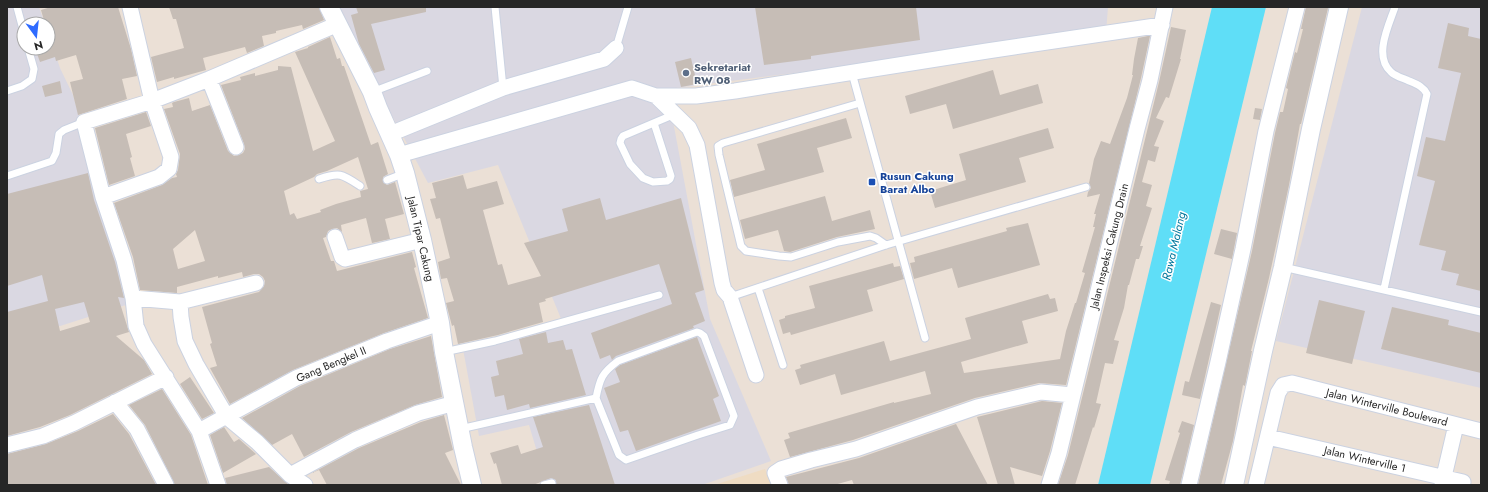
<svg xmlns="http://www.w3.org/2000/svg" width="1488" height="492" font-family="Jost,sans-serif">
<style>
.industrial{fill:#dad8e2}
.education{fill:#efdcc3}
.water{fill:#5fdef7}
.building{fill:#c6bdb6;fill-rule:evenodd}
.lines{fill:none;stroke-linecap:round;stroke-linejoin:round}
.service-casing{stroke:#cbd2e1;stroke-width:9}
.minor-casing{stroke:#cbd2e1;stroke-width:17}
.tertiary-casing{stroke:#cbd2e1;stroke-width:20}
.service{stroke:#fff;stroke-width:7}
.minor{stroke:#fff;stroke-width:15}
.tertiary{stroke:#fff;stroke-width:18}
.service-dot{fill:#5c6f8a;stroke:#fff;stroke-width:1.5}
.transit-dot{fill:#1a4fb4;stroke:#fff;stroke-width:1.5}
.labels{text-anchor:middle;dominant-baseline:central;stroke-width:3;stroke-linejoin:round;paint-order:stroke}
.service-label{font-size:11px;font-weight:bold;fill:#4e5e75;stroke:#fff;text-anchor:start}
.transit-label{font-size:11px;font-weight:bold;fill:#164399;stroke:#fff;text-anchor:start}
.street-label{font-size:11px;fill:#262626;stroke:#fff}
.water-label{font-size:12px;font-style:italic;fill:#03789d;stroke:#fff}
</style>
<rect width="100%" height="100%" fill="#ebe0d6"/>
<path class="industrial" d="M 7,7 L 39,7 L 45,24 L 24,24 L 24,48 L 48,48 L 48,33 L 60,68 L 73,95 L 132,303 L 7,343 Z
M 340,7 L 1108,7 L 1106,33 L 667,89 L 710,319 L 771,461 L 702,485 L 547,485 L 529,425 L 479,436 L 463,349 L 564,326 L 498,165 L 428,183 L 371,76 Z
M 1362,7 L 1481,7 L 1481,388 L 1276,341 Z"/>
<path class="education" d="M 765,469 L 772,485 L 714,485 Z"/>
<path class="water" d="M 1212,7 L 1266,7 L 1150,485 L 1098,485 Z"/>
<path class="building" d="M 51,7 L 118,7 L 131,49 L 137,76 L 122,79 L 127,99 L 78,115 L 70,82 L 83,79 L 76,55 L 56,61 L 55,57 L 40,62 L 35,48 L 48,48 L 48,24 L 45,24 L 41,10 Z
M 169,7 L 319,7 L 324,20 L 303,29 L 302,25 L 276,31 L 276,33 L 262,36 L 264,46 L 247,53 L 245,47 L 203,58 L 206,70 L 174,79 L 174,77 L 157,82 L 151,57 L 184,48 L 176,19 L 173,19 Z
M 356,7 L 426,7 L 426,12 L 371,24 L 385,70 L 374,73 L 359,44 L 351,15 L 358,13 Z
M 755,7 L 916,7 L 920,40 L 811,56 L 811,59 L 764,65 Z
M 1306,7 L 1328,8 L 1301,124 L 1300,124 L 1289,185 L 1269,278 L 1251,351 L 1252,351 L 1245,386 L 1243,385 L 1233,441 L 1221,485 L 1198,485 L 1252,251 L 1275,133 L 1280,112 L 1283,112 L 1288,89 L 1286,88 L 1295,52 L 1297,53 L 1303,29 L 1301,29 Z
M 1448,23 L 1469,28 L 1468,36 L 1481,39 L 1481,291 L 1456,285 L 1459,274 L 1441,270 L 1446,251 L 1419,245 L 1435,181 L 1417,176 L 1426,137 L 1445,141 L 1461,73 L 1438,68 Z
M 1171,27 L 1186,30 L 1180,59 L 1181,59 L 1169,98 L 1166,97 L 1156,118 L 1164,121 L 1154,146 L 1159,147 L 1155,162 L 1148,160 L 1142,182 L 1152,185 L 1146,206 L 1152,208 L 1140,246 L 1143,246 L 1139,259 L 1136,259 L 1129,285 L 1128,285 L 1124,308 L 1114,340 L 1119,341 L 1113,364 L 1105,363 L 1096,403 L 1101,404 L 1094,428 L 1093,427 L 1075,485 L 1058,485 L 1068,455 L 1159,82 Z
M 1148,36 L 1150,36 L 1141,78 L 1066,385 L 1039,383 L 975,398 L 853,440 L 790,457 L 784,440 L 790,438 L 788,433 L 894,402 L 894,403 L 931,394 L 925,371 L 841,395 L 835,374 L 800,385 L 795,370 L 801,368 L 800,365 L 884,341 L 890,361 L 971,339 L 965,318 L 1048,294 L 1050,299 L 1055,298 L 1058,311 L 1022,321 L 1028,343 L 961,362 L 964,373 L 1060,359 L 1066,331 L 1075,303 L 1076,303 L 1085,273 L 1082,272 L 1095,227 L 1093,227 L 1096,214 L 1094,214 L 1100,194 L 1087,197 L 1088,192 L 1091,188 L 1089,183 L 1094,159 L 1101,141 L 1110,144 L 1127,98 L 1133,75 L 1132,75 L 1134,59 L 1138,38 Z
M 330,37 L 337,59 L 340,58 L 342,66 L 344,66 L 371,145 L 378,142 L 388,174 L 383,177 L 383,182 L 387,185 L 395,182 L 404,214 L 385,219 L 390,239 L 372,243 L 366,218 L 341,225 L 342,232 L 337,228 L 332,229 L 328,231 L 326,237 L 323,238 L 331,261 L 334,261 L 337,271 L 412,252 L 416,267 L 414,268 L 428,318 L 384,333 L 293,370 L 230,404 L 210,368 L 217,366 L 210,344 L 212,343 L 202,307 L 259,292 L 264,286 L 265,281 L 263,277 L 259,274 L 254,274 L 243,277 L 242,272 L 218,278 L 218,276 L 177,287 L 177,293 L 140,290 L 133,257 L 114,203 L 162,185 L 172,178 L 177,177 L 176,174 L 178,170 L 180,154 L 164,109 L 173,107 L 172,103 L 174,102 L 189,98 L 192,111 L 210,105 L 228,151 L 234,156 L 239,155 L 243,153 L 245,149 L 244,144 L 221,85 L 241,80 L 240,77 L 255,73 L 255,76 L 278,70 L 278,66 L 291,67 L 313,151 L 335,141 L 295,52 L 308,48 L 308,47 ZM 358,157 L 368,189 L 360,191 L 361,197 L 336,204 L 320,210 L 321,212 L 297,219 L 294,213 L 290,215 L 284,191 L 314,177 L 317,174 L 327,171 ZM 195,230 L 205,261 L 178,269 L 173,249 Z
M 691,58 L 697,84 L 681,87 L 675,62 Z
M 993,70 L 1000,95 L 1038,84 L 1043,103 L 953,129 L 946,104 L 910,114 L 905,96 Z
M 60,81 L 62,93 L 45,97 L 42,86 Z
M 1255,108 L 1262,109 L 1260,120 L 1253,119 Z
M 146,112 L 151,126 L 126,134 L 132,157 L 130,158 L 135,176 L 109,185 L 95,128 Z
M 846,118 L 852,138 L 817,148 L 824,172 L 734,197 L 730,180 L 765,170 L 757,144 Z
M 1048,128 L 1054,148 L 1019,158 L 1026,182 L 935,208 L 930,191 L 966,180 L 959,154 Z
M 88,173 L 94,200 L 115,262 L 124,298 L 118,297 L 129,332 L 116,336 L 144,360 L 152,374 L 70,415 L 40,427 L 7,436 L 7,312 L 48,301 L 42,275 L 7,286 L 7,194 ZM 84,302 L 90,322 L 60,331 L 55,309 Z
M 463,175 L 467,189 L 497,181 L 504,204 L 483,210 L 498,265 L 502,264 L 508,285 L 541,276 L 524,243 L 568,231 L 562,209 L 600,198 L 606,220 L 681,198 L 704,290 L 695,293 L 705,321 L 693,326 L 694,328 L 616,356 L 612,360 L 610,355 L 600,359 L 591,333 L 672,304 L 659,264 L 545,299 L 546,301 L 539,303 L 543,322 L 498,335 L 458,344 L 454,325 L 452,326 L 446,303 L 454,301 L 447,278 L 441,279 L 438,262 L 450,258 L 440,218 L 436,219 L 430,199 L 436,198 L 432,183 Z
M 825,196 L 832,221 L 870,210 L 875,229 L 837,237 L 790,252 L 784,251 L 778,230 L 745,239 L 740,220 Z
M 1028,223 L 1040,265 L 958,288 L 952,268 L 914,279 L 910,263 L 915,262 L 914,257 L 1007,231 L 1006,228 Z
M 1221,229 L 1237,233 L 1232,259 L 1214,254 Z
M 893,263 L 894,267 L 900,266 L 904,279 L 867,290 L 873,311 L 791,335 L 790,332 L 783,334 L 779,320 L 785,318 L 785,316 L 815,308 L 809,286 Z
M 1319,300 L 1365,311 L 1352,364 L 1306,353 Z
M 1211,302 L 1221,305 L 1200,399 L 1182,395 L 1185,381 L 1189,382 Z
M 1392,307 L 1449,320 L 1448,325 L 1481,333 L 1481,373 L 1381,349 Z
M 546,332 L 548,343 L 563,340 L 566,350 L 572,349 L 586,395 L 530,408 L 529,404 L 507,410 L 504,395 L 495,397 L 491,377 L 499,375 L 496,361 L 523,354 L 519,339 Z
M 431,336 L 442,397 L 415,405 L 351,432 L 304,457 L 292,434 L 272,445 L 242,418 L 300,386 L 390,349 Z
M 697,337 L 719,396 L 713,399 L 721,421 L 636,451 L 628,430 L 620,432 L 604,388 L 620,382 L 615,369 L 620,365 Z
M 190,377 L 214,413 L 202,419 L 180,384 Z
M 162,389 L 191,435 L 208,485 L 175,485 L 145,425 L 129,405 Z
M 1042,401 L 1062,403 L 1050,451 L 1042,476 L 1010,467 L 1015,485 L 998,485 L 977,417 Z
M 589,405 L 615,485 L 556,485 L 556,480 L 551,478 L 533,485 L 502,485 L 496,463 L 494,464 L 490,453 L 518,445 L 521,454 L 543,447 L 533,417 Z
M 113,414 L 129,434 L 156,485 L 7,485 L 7,454 L 46,444 L 78,431 Z
M 444,415 L 453,450 L 445,453 L 461,485 L 327,485 L 319,470 L 312,473 L 359,448 L 421,422 Z
M 1182,421 L 1194,425 L 1180,485 L 1169,485 L 1170,481 L 1165,480 L 1180,433 L 1178,432 Z
M 956,424 L 988,485 L 854,485 L 852,480 L 834,485 L 789,485 L 786,477 L 859,458 Z
M 224,427 L 234,442 L 239,439 L 256,454 L 223,473 L 210,435 Z
M 269,467 L 289,485 L 227,485 L 225,478 Z"/>
<g class="lines">
<defs>
<path id="service" d="M 17,7 L 24,33
M 495,7 L 503,88
M 616,48 L 628,7
M 852,73 L 925,338
M 7,91 L 22,86 L 32,79 L 34,69 L 28,48
M 372,92 L 427,71
M 860,103 L 723,143 L 718,146 L 719,155 L 741,246 L 746,251 L 779,256 L 791,257 L 838,242 L 870,236 L 876,238 L 886,245
M 654,123 L 671,176 L 670,179 L 667,181 L 653,182 L 643,178 L 630,164 L 620,143 L 621,139 L 623,136 L 675,114
M 7,176 L 52,161 L 56,153 L 59,134 L 64,130 L 84,122
M 319,179 C 340,172 342,174 360,186
M 387,180 L 405,173
M 1283,267 L 1481,312
M 758,288 L 783,365
M 1384,289 L 1427,94 C 1423,86 1416,84 1407,80 C 1402,78 1395,76 1391,72 C 1373,56 1389,25 1395,7
M 730,297 L 886,245 L 1086,187
M 444,352 L 495,341 L 659,295
M 460,429 L 596,398 L 619,455 L 626,460 L 698,435 L 730,425 L 734,416 L 704,336 L 700,333 L 697,332 L 618,361 C 602,373 600,378 596,398
M 544,485 L 552,483"/>
<path id="minor" d="M 209,79 L 236,147
M 656,96 L 696,96 L 735,91 L 987,51 L 1162,25
M 390,134 L 503,88 L 604,59 L 616,48
M 399,155 L 632,88 L 656,96 L 689,128 L 697,145 L 722,283 L 724,290 L 730,297 L 756,375
M 103,197 L 159,177 L 169,169 L 171,157 L 152,101 L 130,7
M 335,237 L 342,257 L 345,259 L 422,240
M 133,298 L 180,302 L 181,317 L 185,341 L 196,364 L 227,417 L 257,442 L 290,475 L 305,485
M 180,302 L 256,283
M 115,402 L 137,429 L 166,485
M 199,431 L 296,378 L 387,341 L 440,323
M 1268,437 L 1463,482
M 7,445 L 43,436 L 74,423 L 166,377
M 290,475 L 355,440 L 418,413 L 455,403
M 218,485 L 199,431 L 144,344 L 136,326 L 133,298 L 124,260 L 103,197 L 84,122 L 152,101 L 209,79 L 338,24
M 780,485 L 775,473 L 781,469 L 811,460 L 856,449 L 977,407 L 1041,392 L 1072,395
M 1049,485 L 1059,453 L 1137,129 L 1150,80 L 1165,7
M 1189,485 L 1218,362 L 1243,249 L 1266,131 L 1297,7
M 1256,485 L 1278,393 L 1283,385 L 1292,383 L 1481,431
M 1442,485 L 1456,425"/>
<path id="tertiary" d="M 329,7 L 372,92 L 378,108 L 399,155 L 405,173 L 422,240 L 440,323 L 444,352 L 463,447 L 472,485
M 1234,485 L 1263,351 L 1283,267 L 1311,129 L 1339,7"/>
</defs>
<use href="#service" class="service-casing"/>
<use href="#minor" class="minor-casing"/>
<use href="#tertiary" class="tertiary-casing"/>
<use href="#service" class="service"/>
<use href="#minor" class="minor"/>
<use href="#tertiary" class="tertiary"/>
</g>
<circle class="service-dot" cx="686" cy="73" r="4"/>
<rect class="transit-dot" x="868" y="178" width="8" height="8" rx="2"/>
<g class="labels">
<g class="service-label">
<text x="694" y="67">Sekretariat<tspan x="694" dy="13">RW 08</tspan></text>
</g>
<g class="transit-label">
<text x="880" y="176">Rusun Cakung<tspan x="880" dy="13">Barat Albo</tspan></text>
</g>
<g class="street-label">
<text transform="translate(421 239) rotate(77)">Jalan Tipar Cakung</text>
<text transform="translate(1109 246) rotate(-76)">Jalan Inspeksi Cakung Drain</text>
<text transform="translate(331 364) rotate(-23)">Gang Bengkel II</text>
<text transform="translate(1387 407) rotate(14)">Jalan Winterville Boulevard</text>
<text transform="translate(1365 459) rotate(13)">Jalan Winterville 1</text>
</g>
<g class="water-label">
<text transform="translate(1174 246) rotate(-77)">Rawa Malang</text>
</g>
</g>
<rect width="1488" height="492" fill="none" stroke="#262626" stroke-width="16"/>
<g transform="translate(36 36) rotate(165)"><circle r="19" fill="#ffffff" stroke="#a8a8a8"/>
<path d="M0-3L7 15L0 10L-7 15Z" fill="#2f6bff"/>
<text y="-6" font-size="11" font-weight="bold" text-anchor="middle" fill="#262626">N</text>
</g>
</svg>
